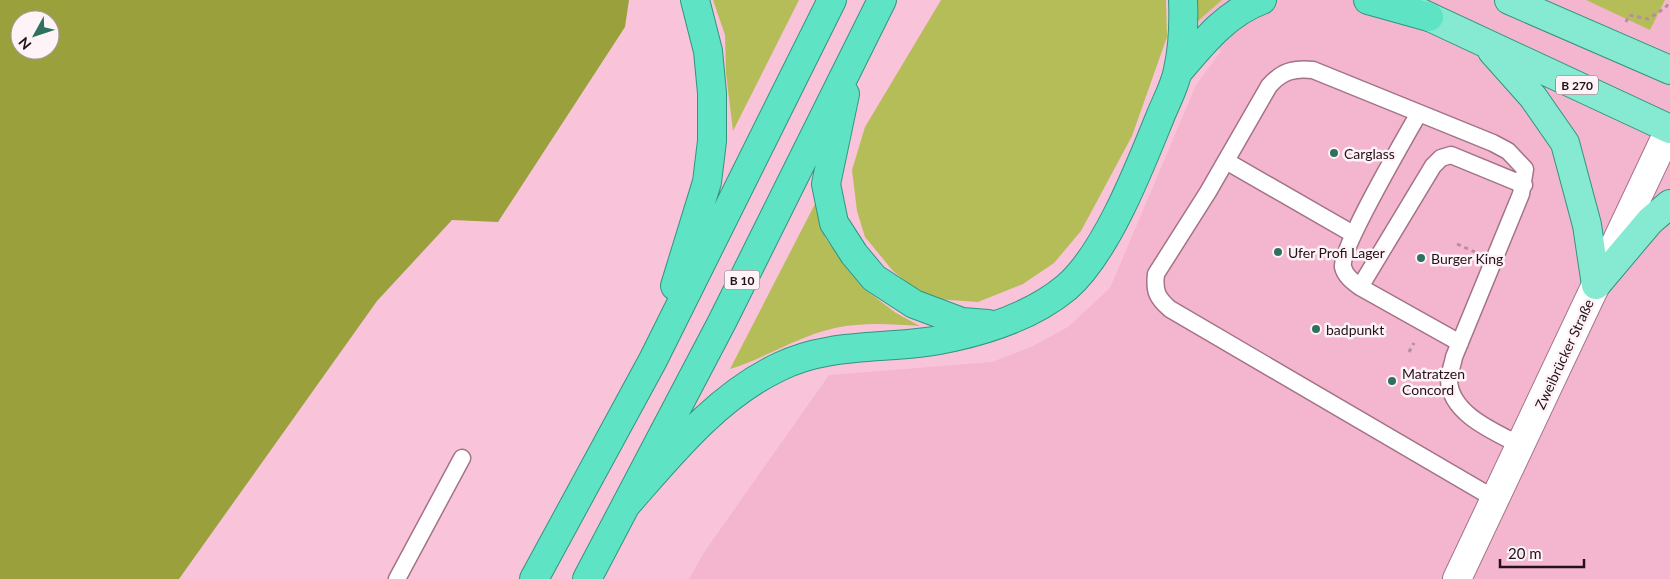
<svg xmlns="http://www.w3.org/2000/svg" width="1670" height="579" font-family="Lato,sans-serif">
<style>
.built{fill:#f3b6ce}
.green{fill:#b5bd58}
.forest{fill:#99a03c;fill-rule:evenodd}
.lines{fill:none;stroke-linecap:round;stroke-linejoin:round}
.service-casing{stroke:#a37387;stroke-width:19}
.tertiary-casing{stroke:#a37387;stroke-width:30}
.primary-casing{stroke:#30957f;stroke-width:30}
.trunk-casing{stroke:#30957f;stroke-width:30}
.path{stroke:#b88d9e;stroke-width:3;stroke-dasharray:4 4;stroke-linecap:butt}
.service{stroke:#fff;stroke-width:16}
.tertiary{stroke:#fff;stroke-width:28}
.primary{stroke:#86ead3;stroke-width:28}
.trunk{stroke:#5ee3c4;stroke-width:28}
.poi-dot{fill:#30705f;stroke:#fef3f7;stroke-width:2}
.labels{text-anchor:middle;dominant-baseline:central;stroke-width:5;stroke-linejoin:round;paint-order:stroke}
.shield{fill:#fef3f7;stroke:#65555c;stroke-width:1}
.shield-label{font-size:12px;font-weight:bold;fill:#241119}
.poi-label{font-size:14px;fill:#241119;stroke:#fef3f7;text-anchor:start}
.street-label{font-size:14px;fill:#241119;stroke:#fef3f7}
</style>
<rect width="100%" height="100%" fill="#f9c4d9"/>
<path class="built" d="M 1222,0 L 1586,0 L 1650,29 L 1665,0 L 1670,0 L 1670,579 L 689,579 L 705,551 L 829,375 L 992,362 L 1031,347 L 1068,327 L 1110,288 L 1196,85 L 1221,51 L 1198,21 Z"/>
<path class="green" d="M 713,0 L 799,0 L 733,131 L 726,73 L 725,35 Z
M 941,0 L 1166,0 L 1167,37 L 1132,136 L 1081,231 L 1054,263 L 1023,284 L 978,302 L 935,299 L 914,288 L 893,271 L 865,237 L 857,211 L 852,170 L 865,127 Z
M 1198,0 L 1222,0 L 1198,21 Z
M 1586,0 L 1665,0 L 1650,30 Z
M 817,200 L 825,238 L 844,263 L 867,291 L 896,313 L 920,326 C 891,324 863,322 835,328 C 798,336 766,358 730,369 Z"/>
<path class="forest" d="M 0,0 L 629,0 L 625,27 L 498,222 L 452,220 L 377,301 L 179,579 L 0,579 ZM 20,20 L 50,20 L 50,50 L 20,50 Z"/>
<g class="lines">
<defs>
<path id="service" d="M 1419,113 C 1406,136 1340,249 1343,267 C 1345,276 1353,282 1360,287 L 1460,343
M 1226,161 L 1353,234
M 1360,287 L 1433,166 L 1441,158 L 1451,155 L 1524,185
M 1495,499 L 1170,309 C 1157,298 1154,291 1156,274 L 1208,192 L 1269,86 C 1282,71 1294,68 1313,70 L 1493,143 L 1508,151 L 1525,169 L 1521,194 L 1454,357 C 1453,364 1449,373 1449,380 C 1450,414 1495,432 1520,445
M 397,579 L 462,458"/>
<path id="tertiary" d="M 1457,579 L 1670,128"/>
<path id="primary" d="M 1509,0 L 1670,70
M 1408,7 L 1670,129
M 1492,51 L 1533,97 L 1565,143 L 1587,225 L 1596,285
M 1596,285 L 1650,221 L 1670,204"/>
<path id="trunk" d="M 1368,0 L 1429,17
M 1178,72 C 1202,44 1226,13 1262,0
M 845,94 L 826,184 L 834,223 L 854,254 L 874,278 L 914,304 L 962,322 L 988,324
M 675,286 L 707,182 L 712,141 L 712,93 L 708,51 L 695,0
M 626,505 C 671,454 716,397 779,367 C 833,340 897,351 954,337 C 994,328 1035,314 1067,287 C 1107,252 1140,166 1160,117 C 1166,102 1175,86 1178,70 C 1183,47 1184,23 1183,0
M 534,579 L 653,360 L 832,0
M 587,579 L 722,322 L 882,0"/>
</defs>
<use href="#service" class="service-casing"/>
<use href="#tertiary" class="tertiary-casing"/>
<use href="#primary" class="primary-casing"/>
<use href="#trunk" class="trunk-casing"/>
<path class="path" d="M 1626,22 L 1629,15 L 1648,19 L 1665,8 L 1670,2
M 1457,244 L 1475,252
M 1409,352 L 1414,343"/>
<use href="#service" class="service"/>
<use href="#tertiary" class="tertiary"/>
<use href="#primary" class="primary"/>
<use href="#trunk" class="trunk"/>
</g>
<g class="poi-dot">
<circle cx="1334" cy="153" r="5"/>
<circle cx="1278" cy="252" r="5"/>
<circle cx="1421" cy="258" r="5"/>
<circle cx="1316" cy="329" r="5"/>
<circle cx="1392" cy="381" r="5"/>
</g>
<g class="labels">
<g class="shield">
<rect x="1556" y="75.5" width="42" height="19" rx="4"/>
<rect x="724.5" y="270.5" width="35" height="19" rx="4"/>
</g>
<g class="shield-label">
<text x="1577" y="85">B 270</text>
<text x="742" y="280">B 10</text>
</g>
<g class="poi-label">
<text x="1344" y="153">Carglass</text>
<text x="1288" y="252">Ufer Profi Lager</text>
<text x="1431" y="258">Burger King</text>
<text x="1326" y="329">badpunkt</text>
<text x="1402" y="373">Matratzen<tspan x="1402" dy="16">Concord</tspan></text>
</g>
<g class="street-label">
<text transform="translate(1564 354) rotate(-65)">Zweibrücker Straße</text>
</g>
</g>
<g transform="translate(35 35) rotate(230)"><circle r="24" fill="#fef3f7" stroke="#a7999e"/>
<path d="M0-4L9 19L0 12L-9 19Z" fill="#30705f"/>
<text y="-8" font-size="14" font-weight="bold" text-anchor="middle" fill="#241119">N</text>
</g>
<path d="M1500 559v8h84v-8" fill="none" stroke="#241119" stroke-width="2.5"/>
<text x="1508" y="559" font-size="15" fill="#241119" stroke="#fef3f7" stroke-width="4" paint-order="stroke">20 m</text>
</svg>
